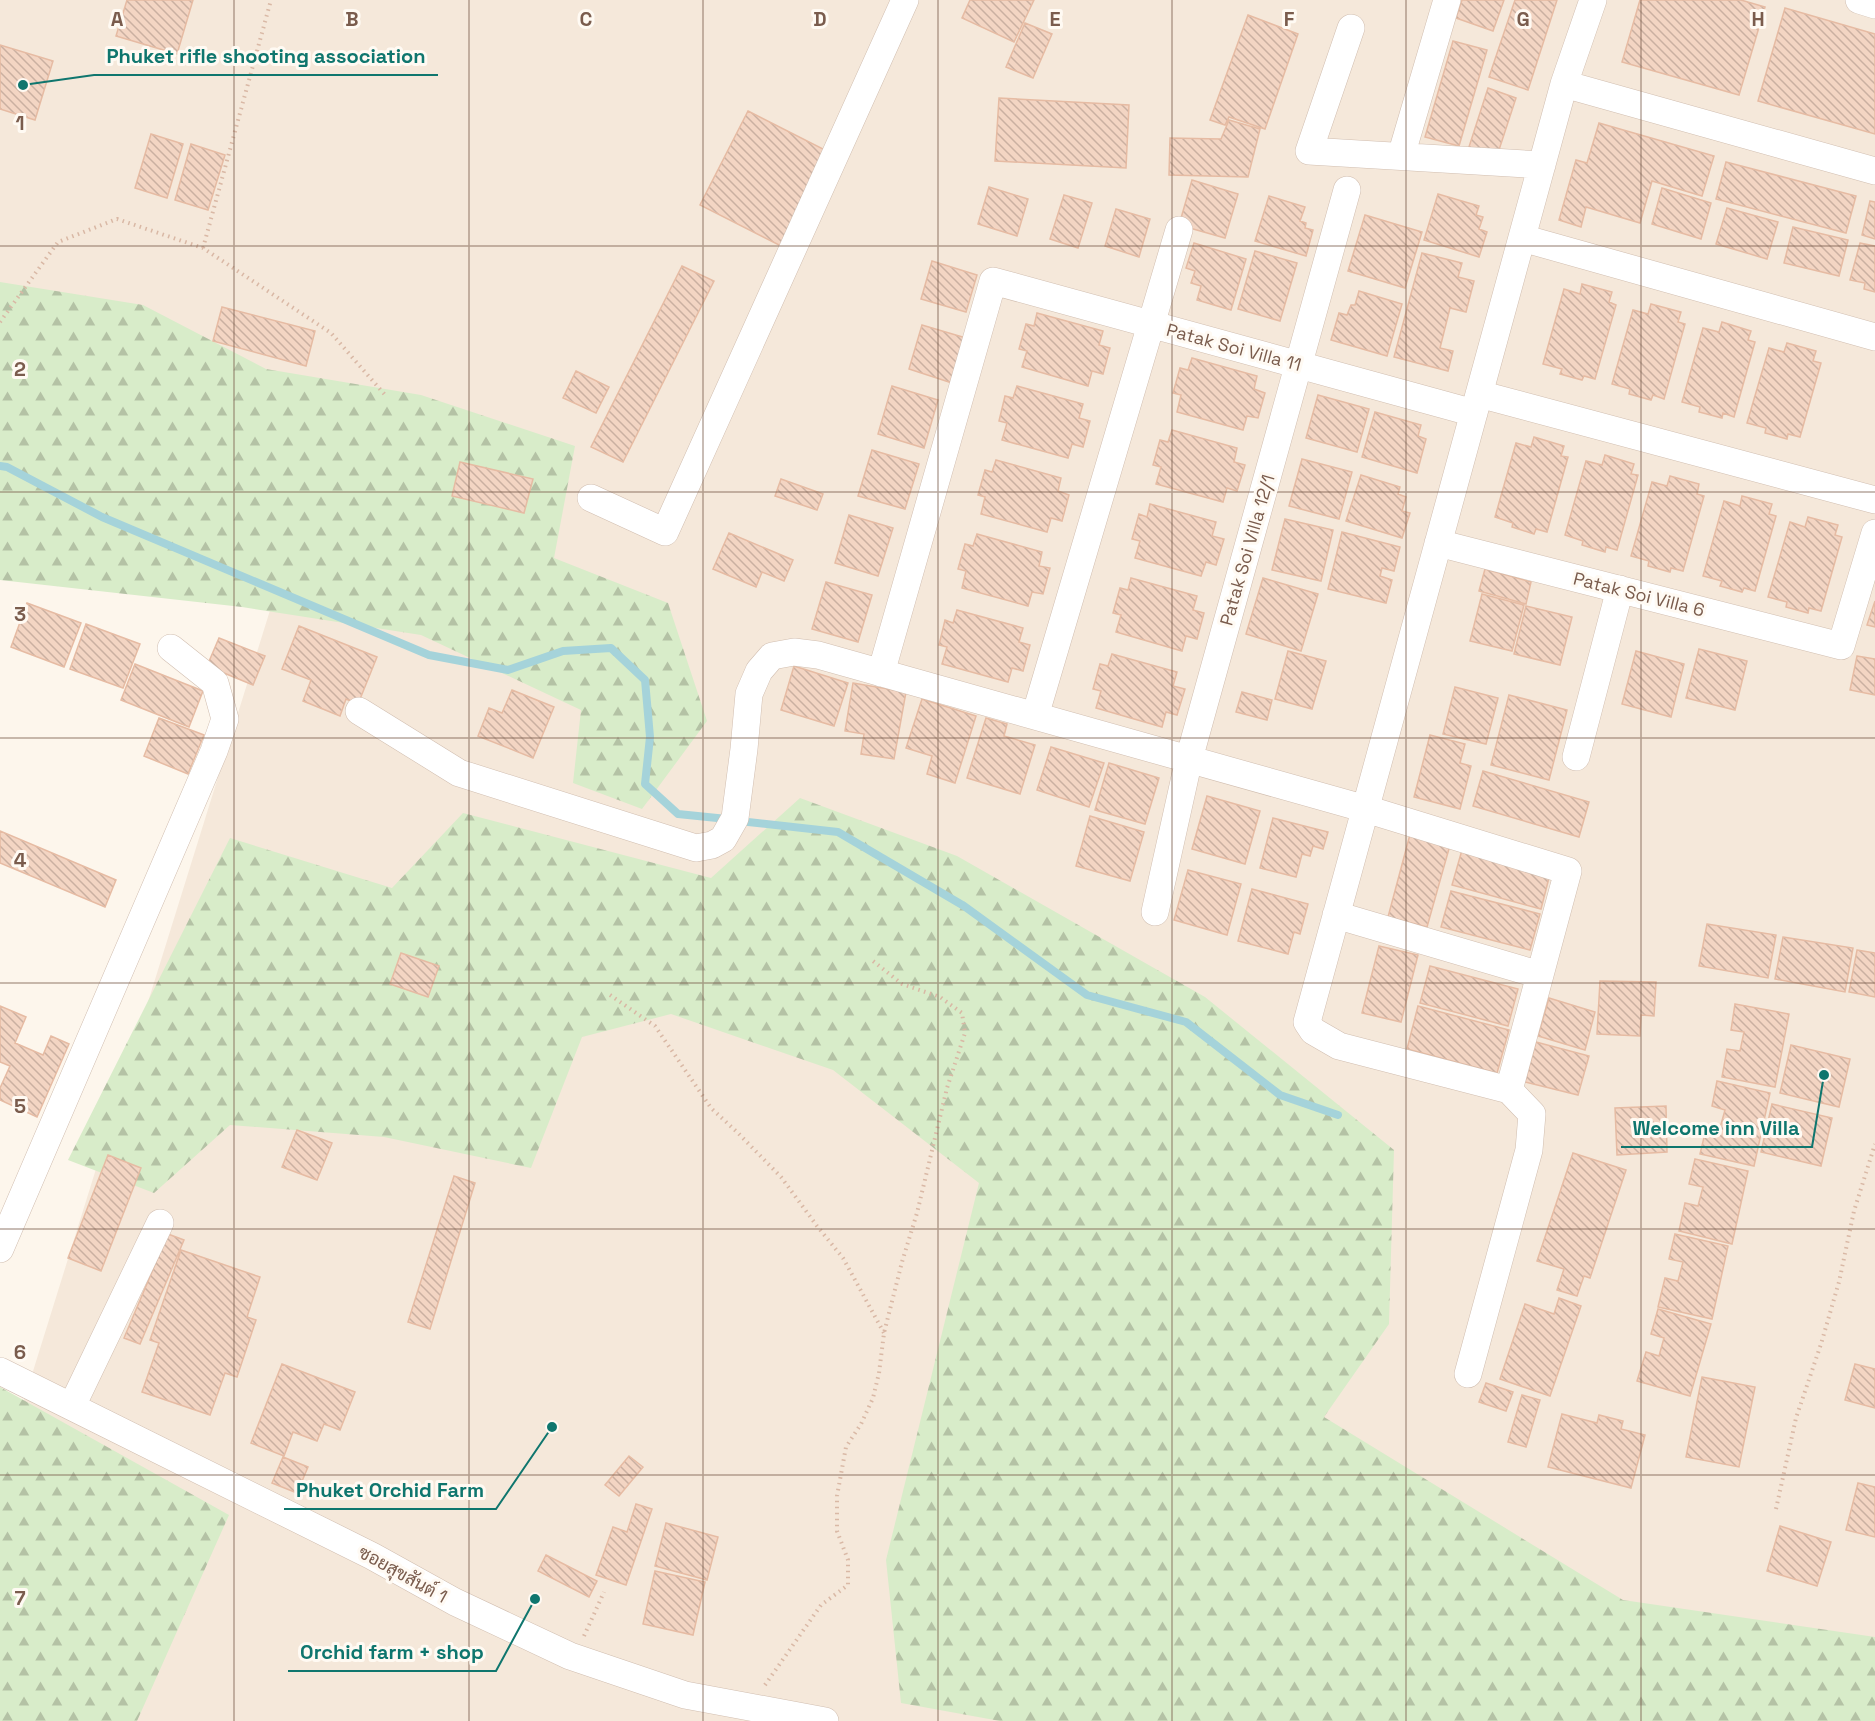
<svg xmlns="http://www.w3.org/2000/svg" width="1875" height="1721" font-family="'Space Grotesk',Sarabun,sans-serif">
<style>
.residential{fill:#f5e8da}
.forest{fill:url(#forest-firs)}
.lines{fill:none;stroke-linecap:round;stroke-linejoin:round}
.stream{stroke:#a5d3da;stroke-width:8}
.building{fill:url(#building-back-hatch);stroke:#e6bba3;stroke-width:1.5}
.minor-casing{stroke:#d1beb0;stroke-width:28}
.path{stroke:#d9b8a5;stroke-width:4;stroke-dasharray:1.5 4.5;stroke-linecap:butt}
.minor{stroke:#fff;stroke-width:27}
.grid{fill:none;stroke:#7a5c4d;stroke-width:1.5;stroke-opacity:0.55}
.labels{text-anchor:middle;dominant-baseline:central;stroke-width:6;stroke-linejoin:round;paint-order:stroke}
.street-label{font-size:18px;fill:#7a5c4d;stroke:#fffaf3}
.grid-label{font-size:20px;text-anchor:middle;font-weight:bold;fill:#7a5c4d;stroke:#fffaf3;stroke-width:6;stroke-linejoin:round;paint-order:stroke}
.leader{fill:none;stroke:#0f766e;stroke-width:2}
.callout-dot{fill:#0f766e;stroke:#fffaf3;stroke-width:2}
.callout-label{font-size:20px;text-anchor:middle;font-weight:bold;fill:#0f766e;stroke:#fffaf3;stroke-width:6;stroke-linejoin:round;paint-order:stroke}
</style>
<defs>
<pattern id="forest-firs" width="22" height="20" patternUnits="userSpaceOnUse" patternTransform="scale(1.5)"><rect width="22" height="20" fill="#d8ecc9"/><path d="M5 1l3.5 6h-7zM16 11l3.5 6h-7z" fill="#b4c2a5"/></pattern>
<pattern id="building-back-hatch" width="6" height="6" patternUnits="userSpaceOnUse" patternTransform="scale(1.5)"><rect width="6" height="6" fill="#f3d5c3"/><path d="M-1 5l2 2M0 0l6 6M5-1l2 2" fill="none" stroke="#cab0a1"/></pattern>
</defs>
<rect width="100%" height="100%" fill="#fdf6ec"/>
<path class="residential" d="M 0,0 L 1875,0 L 1875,1721 L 0,1721 L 15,1429 L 286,559 L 0,339 Z"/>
<path class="forest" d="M 0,282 L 143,305 L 266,369 L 421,395 L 575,446 L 554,558 L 668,603 L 707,721 L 642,809 L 573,783 L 581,710 L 421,635 L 242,607 L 0,580 Z
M 800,798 L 957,856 L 1205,997 L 1394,1150 L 1389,1324 L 1324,1417 L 1623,1600 L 1875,1637 L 1875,1721 L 1000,1721 L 901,1703 L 886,1560 L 979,1183 L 833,1070 L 671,1014 L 582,1037 L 531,1168 L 384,1137 L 230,1125 L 154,1193 L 68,1160 L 230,838 L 392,888 L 463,813 L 711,878 Z
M 0,1387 L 229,1515 L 137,1721 L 0,1721 Z"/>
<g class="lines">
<path class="stream" d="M 0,466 L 7,467 L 102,517 L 429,655 L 508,670 L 563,651 L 611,648 L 645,680 L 650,737 L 645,784 L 678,814 L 727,819
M 739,821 L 838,832 L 964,906 L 1087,995 L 1186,1022 L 1280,1095 L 1338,1115"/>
</g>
<path class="building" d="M 127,0 L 193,0 L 177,54 L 116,36 Z
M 970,0 L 1034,0 L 1014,42 L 962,18 Z
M 1462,0 L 1504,0 L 1493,31 L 1456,18 Z
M 1515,0 L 1557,0 L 1528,90 L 1489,77 Z
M 1640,0 L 1741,0 L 1765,7 L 1739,95 L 1622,62 Z
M 1785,8 L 1875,34 L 1875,134 L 1758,101 Z
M 1248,15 L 1298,34 L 1265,129 L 1229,117 L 1225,125 L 1210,120 Z
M 1025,23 L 1052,34 L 1033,78 L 1006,67 Z
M 1453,41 L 1487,50 L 1459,146 L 1425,137 Z
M 0,45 L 53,61 L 35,120 L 0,109 Z
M 1488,88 L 1516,98 L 1496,159 L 1468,150 Z
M 999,98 L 1129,105 L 1126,168 L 995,161 Z
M 748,111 L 831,153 L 783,247 L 700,205 Z
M 1229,120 L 1260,129 L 1248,177 L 1169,175 L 1170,138 L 1221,139 Z
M 1599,123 L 1714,156 L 1702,196 L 1652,181 L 1640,223 L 1586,207 L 1581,227 L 1559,220 L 1576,160 L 1587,163 Z
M 151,134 L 183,144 L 167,198 L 135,188 Z
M 191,144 L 225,155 L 208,210 L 175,200 Z
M 1726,162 L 1856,196 L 1846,233 L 1716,199 Z
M 1192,180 L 1238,194 L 1225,238 L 1179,225 Z
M 989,187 L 1028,199 L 1017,236 L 978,224 Z
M 1662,188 L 1711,203 L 1701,239 L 1652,224 Z
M 1438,194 L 1479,206 L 1476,215 L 1483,217 L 1479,229 L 1487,232 L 1479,257 L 1424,240 Z
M 1064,195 L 1092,203 L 1078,248 L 1050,239 Z
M 1269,196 L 1305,207 L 1300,221 L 1306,223 L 1305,228 L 1313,230 L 1306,256 L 1255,241 Z
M 1870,201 L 1875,202 L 1875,239 L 1862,235 Z
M 1727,208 L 1778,222 L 1767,259 L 1716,244 Z
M 1116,209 L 1150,219 L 1139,257 L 1105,246 Z
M 1365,215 L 1422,232 L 1405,288 L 1348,271 Z
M 1793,227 L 1848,240 L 1839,276 L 1784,263 Z
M 1194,243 L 1246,259 L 1231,310 L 1197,300 L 1201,286 L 1191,283 L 1195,271 L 1186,268 Z
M 1860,243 L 1875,246 L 1875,292 L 1864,289 L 1865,283 L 1850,280 Z
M 1255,251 L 1297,263 L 1280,321 L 1238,309 Z
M 1422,253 L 1462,263 L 1458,277 L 1474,281 L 1466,312 L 1450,308 L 1440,348 L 1453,351 L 1448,371 L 1394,357 Z
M 932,261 L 977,275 L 966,312 L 921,299 Z
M 682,266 L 714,281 L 623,462 L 591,447 Z
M 1582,284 L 1612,292 L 1609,302 L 1616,305 L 1595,379 L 1584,376 L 1582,380 L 1560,374 L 1562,369 L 1543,364 L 1564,289 L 1580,294 Z
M 1359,291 L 1402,304 L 1387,356 L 1331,340 L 1339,313 L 1347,315 L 1351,305 L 1355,305 Z
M 1651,304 L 1681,312 L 1678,322 L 1685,324 L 1664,399 L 1653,395 L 1651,400 L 1629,394 L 1630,389 L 1612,384 L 1633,310 L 1648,314 Z
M 222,307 L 315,331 L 306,366 L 213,341 Z
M 1037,313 L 1103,331 L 1099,345 L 1110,348 L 1103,374 L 1092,371 L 1088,386 L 1022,367 L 1027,351 L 1019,349 L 1026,324 L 1034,326 Z
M 1722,322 L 1751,331 L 1748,340 L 1755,342 L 1734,417 L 1723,413 L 1722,418 L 1699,412 L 1700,407 L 1682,402 L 1703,328 L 1719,332 Z
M 922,325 L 966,338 L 952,383 L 909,369 Z
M 1787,343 L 1816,351 L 1813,361 L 1821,363 L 1800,437 L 1788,434 L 1787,439 L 1765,433 L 1766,428 L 1747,423 L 1769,348 L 1784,352 Z
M 1192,358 L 1257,376 L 1254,389 L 1265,393 L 1258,418 L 1247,416 L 1243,430 L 1177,412 L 1181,395 L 1173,393 L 1180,368 L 1188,370 Z
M 576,371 L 609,387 L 596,413 L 563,398 Z
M 892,386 L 938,400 L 924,448 L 878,434 Z
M 1017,386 L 1083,404 L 1079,418 L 1090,421 L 1083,447 L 1072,444 L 1068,458 L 1002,440 L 1007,423 L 999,421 L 1005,396 L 1013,398 Z
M 1318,395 L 1369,409 L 1357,452 L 1306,438 Z
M 1375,412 L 1421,425 L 1418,436 L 1426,439 L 1417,473 L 1362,457 Z
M 1172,430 L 1237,448 L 1234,462 L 1245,465 L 1237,491 L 1227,488 L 1223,502 L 1156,484 L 1161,467 L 1153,465 L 1160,440 L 1168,442 Z
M 1534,437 L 1564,446 L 1561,456 L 1568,457 L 1547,532 L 1536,529 L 1534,534 L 1512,527 L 1513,523 L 1495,517 L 1516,443 L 1531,447 Z
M 872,450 L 919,464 L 905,509 L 858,496 Z
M 1605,455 L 1634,464 L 1631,474 L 1638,475 L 1617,550 L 1606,547 L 1605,552 L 1582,545 L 1583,541 L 1565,535 L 1586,461 L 1602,465 Z
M 1302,459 L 1352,472 L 1339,519 L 1289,506 Z
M 996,460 L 1061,478 L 1058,491 L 1069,495 L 1062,521 L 1051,518 L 1047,532 L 981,514 L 985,497 L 978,495 L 985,470 L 992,472 Z
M 460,462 L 533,479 L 524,513 L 452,496 Z
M 1361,475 L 1400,487 L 1398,494 L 1406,497 L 1402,511 L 1410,513 L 1402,538 L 1346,521 Z
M 1670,476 L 1699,484 L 1697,494 L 1704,496 L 1683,571 L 1671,568 L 1670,572 L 1648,566 L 1649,561 L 1631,556 L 1652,482 L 1667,486 Z
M 781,479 L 823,494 L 817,510 L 775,496 Z
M 1742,496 L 1772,504 L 1769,514 L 1776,516 L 1755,591 L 1744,588 L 1742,592 L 1720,586 L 1722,581 L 1703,576 L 1724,501 L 1740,506 Z
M 1150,504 L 1216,522 L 1212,536 L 1224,539 L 1216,565 L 1206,562 L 1201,576 L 1135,558 L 1140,541 L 1132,539 L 1139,514 L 1147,517 Z
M 849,515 L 893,528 L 878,576 L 835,563 Z
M 1808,517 L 1838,525 L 1835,535 L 1842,537 L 1821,611 L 1809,608 L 1808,613 L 1786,607 L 1787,602 L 1768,597 L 1790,522 L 1805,527 Z
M 1285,519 L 1333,530 L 1321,581 L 1272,570 Z
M 1342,532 L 1400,547 L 1394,571 L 1382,568 L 1380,576 L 1392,580 L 1386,603 L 1328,589 Z
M 729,533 L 793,560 L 784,581 L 762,572 L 756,587 L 713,569 Z
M 977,534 L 1042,552 L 1039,566 L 1050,568 L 1043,594 L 1032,592 L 1028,606 L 962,588 L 966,571 L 958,569 L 965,544 L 973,546 Z
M 1485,569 L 1531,582 L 1526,604 L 1479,591 Z
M 1131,578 L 1197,596 L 1193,610 L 1204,613 L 1197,639 L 1186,636 L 1182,651 L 1116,632 L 1121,615 L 1113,613 L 1120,588 L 1128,590 Z
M 1263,578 L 1318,594 L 1301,651 L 1246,634 Z
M 826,582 L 872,595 L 858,642 L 812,629 Z
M 1482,594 L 1524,605 L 1512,651 L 1470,641 Z
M 1875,601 L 1875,627 L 1867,625 Z
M 27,603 L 81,623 L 64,667 L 11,647 Z
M 1526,606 L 1572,617 L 1560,665 L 1514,654 Z
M 957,610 L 1023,628 L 1019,642 L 1030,645 L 1023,671 L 1012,668 L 1008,682 L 942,664 L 947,647 L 939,645 L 945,620 L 953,623 Z
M 86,624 L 140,644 L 123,688 L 70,669 Z
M 299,626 L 377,657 L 358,704 L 346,699 L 340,716 L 303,701 L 311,680 L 282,669 Z
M 219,638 L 265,656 L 253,685 L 207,666 Z
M 1699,649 L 1747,661 L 1735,710 L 1686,698 Z
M 1288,651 L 1326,661 L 1312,709 L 1275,699 Z
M 1636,651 L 1684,664 L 1671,717 L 1622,704 Z
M 1112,654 L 1177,672 L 1173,686 L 1185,689 L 1177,715 L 1166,712 L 1162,727 L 1096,708 L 1101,691 L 1093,689 L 1100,664 L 1108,666 Z
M 1857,656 L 1875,659 L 1875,695 L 1850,690 Z
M 135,664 L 203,691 L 189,727 L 121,700 Z
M 794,666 L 848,683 L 834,726 L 781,710 Z
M 853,683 L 906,692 L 894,759 L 861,754 L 864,734 L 845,731 Z
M 1455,687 L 1498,698 L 1486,744 L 1443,734 Z
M 512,690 L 554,707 L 533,758 L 478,736 L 489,708 L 502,713 Z
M 1242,692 L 1272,700 L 1267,720 L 1236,712 Z
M 1509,695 L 1567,710 L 1549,780 L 1491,765 Z
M 922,699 L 976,716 L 955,783 L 927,774 L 932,756 L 906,748 Z
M 159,718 L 204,735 L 188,774 L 144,756 Z
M 986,718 L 1007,724 L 1004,736 L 1035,745 L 1020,794 L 967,778 Z
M 1430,735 L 1465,744 L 1460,763 L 1471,766 L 1460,809 L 1414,797 Z
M 1051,747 L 1104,763 L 1089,807 L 1037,790 Z
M 1109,763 L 1159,778 L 1145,824 L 1095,810 Z
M 1483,771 L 1589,802 L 1579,837 L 1473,806 Z
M 1207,796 L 1260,811 L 1245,864 L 1192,849 Z
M 1090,816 L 1144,832 L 1130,881 L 1076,866 Z
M 1273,818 L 1328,832 L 1323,849 L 1313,846 L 1310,856 L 1302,854 L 1296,877 L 1260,868 Z
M 1412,827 L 1452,838 L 1427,927 L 1388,917 Z
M 0,831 L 116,880 L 105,907 L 0,863 Z
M 1462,850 L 1550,874 L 1541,909 L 1452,885 Z
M 1188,870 L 1241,884 L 1227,935 L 1174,920 Z
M 1252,889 L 1308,904 L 1300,934 L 1294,932 L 1288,954 L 1238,941 Z
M 1451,891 L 1540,914 L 1530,950 L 1441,927 Z
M 1707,924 L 1776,935 L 1768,978 L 1699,966 Z
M 1783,937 L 1853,948 L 1845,992 L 1775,979 Z
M 1379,946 L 1418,955 L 1401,1022 L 1362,1013 Z
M 1857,950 L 1875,953 L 1875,997 L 1849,992 Z
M 401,953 L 439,966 L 428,997 L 390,984 Z
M 1430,966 L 1518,989 L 1508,1026 L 1420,1003 Z
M 1600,981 L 1656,982 L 1654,1016 L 1641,1015 L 1640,1036 L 1597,1034 Z
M 1549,998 L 1595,1012 L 1585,1050 L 1538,1036 Z
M 1735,1004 L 1789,1014 L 1775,1087 L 1722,1077 L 1727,1049 L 1740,1051 L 1744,1032 L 1731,1030 Z
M 0,1006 L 26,1017 L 15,1043 L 43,1055 L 51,1036 L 69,1044 L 37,1117 L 0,1100 L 0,1088 L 10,1066 L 0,1062 Z
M 1418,1006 L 1509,1030 L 1497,1073 L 1407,1049 Z
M 1536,1042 L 1589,1056 L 1578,1095 L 1525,1082 Z
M 1791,1045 L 1850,1059 L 1839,1107 L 1780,1093 Z
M 1717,1081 L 1770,1093 L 1754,1166 L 1700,1154 L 1707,1125 L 1720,1128 L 1725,1110 L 1712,1106 Z
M 1772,1104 L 1832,1118 L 1821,1166 L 1761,1152 Z
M 1666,1106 L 1667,1152 L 1617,1155 L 1615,1108 Z
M 297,1130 L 332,1143 L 317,1180 L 282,1167 Z
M 1573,1153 L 1626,1170 L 1590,1278 L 1584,1276 L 1577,1296 L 1557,1290 L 1564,1269 L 1537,1261 Z
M 108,1155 L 141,1168 L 101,1271 L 68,1258 Z
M 1695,1159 L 1748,1171 L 1732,1244 L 1679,1231 L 1685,1203 L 1698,1206 L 1703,1187 L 1689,1184 Z
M 454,1176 L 475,1183 L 430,1329 L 408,1322 Z
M 168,1234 L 184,1240 L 140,1344 L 124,1338 Z
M 1675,1234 L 1728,1246 L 1712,1319 L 1658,1307 L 1665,1278 L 1678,1281 L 1683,1262 L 1669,1259 Z
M 181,1250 L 260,1277 L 247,1317 L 256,1320 L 237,1377 L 225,1373 L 210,1415 L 142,1392 L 159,1343 L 150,1340 Z
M 1559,1298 L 1581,1306 L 1550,1396 L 1500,1379 L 1525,1304 L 1554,1314 Z
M 1658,1309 L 1711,1324 L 1690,1396 L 1637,1381 L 1646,1352 L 1659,1356 L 1664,1338 L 1651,1334 Z
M 282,1364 L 355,1392 L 340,1430 L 324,1424 L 317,1441 L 293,1432 L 284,1456 L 251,1443 Z
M 1855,1364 L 1875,1369 L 1875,1408 L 1845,1400 Z
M 1702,1377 L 1755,1387 L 1739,1467 L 1686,1457 Z
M 1486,1383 L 1513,1392 L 1506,1411 L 1479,1402 Z
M 1522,1395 L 1540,1400 L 1526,1447 L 1508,1442 Z
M 1562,1414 L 1597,1423 L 1599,1415 L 1623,1421 L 1621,1429 L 1645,1435 L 1631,1488 L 1548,1467 Z
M 629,1456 L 643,1467 L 619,1496 L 605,1485 Z
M 283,1457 L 308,1467 L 297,1493 L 272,1483 Z
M 1858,1483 L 1875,1487 L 1875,1537 L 1846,1530 Z
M 636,1504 L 652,1509 L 626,1585 L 596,1575 L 613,1527 L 627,1532 Z
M 666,1523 L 718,1537 L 707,1580 L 655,1566 Z
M 1780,1526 L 1831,1542 L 1817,1586 L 1767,1571 Z
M 546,1555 L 597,1581 L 589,1597 L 538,1571 Z
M 655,1571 L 705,1582 L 693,1635 L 643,1624 Z"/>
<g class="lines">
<defs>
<path id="minor" d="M 1859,0 L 1875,5
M 1351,28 L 1309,151 L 1542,165
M 1564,84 L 1875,171
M 1401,156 L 1447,0
M 1522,238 L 1875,337
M 1479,394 L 1875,500
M 591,498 L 665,532 L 905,0
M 1438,543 L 1841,646 L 1875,533
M 881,673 L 993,281 L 1474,413
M 359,711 L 459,773 L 696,848 L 712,845 L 723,839 L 735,818 L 744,749 L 749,694 L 759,671 L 772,656 L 794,652 L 818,655 L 1366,809 L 1568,871 L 1509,1090 L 1532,1114 L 1529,1150 L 1468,1374
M 1035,716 L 1179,230
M 1576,757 L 1620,589
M 1155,912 L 1189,759 L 1347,190
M 1336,915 L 1540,975
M 1509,1090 L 1339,1046 L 1313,1031 L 1307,1022 L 1564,84 L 1593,0
M 0,1249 L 214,751 L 225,719 L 215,683 L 171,648
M 0,1371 L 372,1556 L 455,1602 L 570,1656 L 685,1695 L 825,1721
M 72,1406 L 160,1223"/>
</defs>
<use href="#minor" class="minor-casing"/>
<path class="path" d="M 203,248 L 271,0
M 0,322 L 58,242 L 117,219 L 203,248 L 331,333 L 386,396
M 610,995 L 655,1026 L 711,1108 L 738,1133 L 781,1177 L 817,1226 L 843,1258 L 884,1333
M 1776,1509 L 1796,1418 L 1821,1344 L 1839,1282 L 1854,1211 L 1875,1144
M 584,1636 L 604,1592
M 765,1685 L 821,1605 L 848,1585 L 848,1560 L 837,1531 L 837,1496 L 846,1447 L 861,1424 L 873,1398 L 879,1373 L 884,1333 L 902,1262 L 917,1213 L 947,1088 L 965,1033 L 962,1013 L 940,997 L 902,984 L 873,961"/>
<use href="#minor" class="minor"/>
</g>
<path class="grid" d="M 234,0 L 234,1721M 469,0 L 469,1721M 703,0 L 703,1721M 938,0 L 938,1721M 1172,0 L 1172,1721M 1406,0 L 1406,1721M 1641,0 L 1641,1721M 0,246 L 1875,246M 0,492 L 1875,492M 0,738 L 1875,738M 0,983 L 1875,983M 0,1229 L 1875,1229M 0,1475 L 1875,1475"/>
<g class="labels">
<g class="street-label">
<text transform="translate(1234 347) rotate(15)">Patak Soi Villa 11</text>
<text transform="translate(1247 550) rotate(-74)">Patak Soi Villa 12/1</text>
<text transform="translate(1639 594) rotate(14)">Patak Soi Villa 6</text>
<text transform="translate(403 1574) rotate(29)">ซอยสุขสันต์ 1</text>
</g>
</g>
<g class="grid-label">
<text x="117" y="26">A</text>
<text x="352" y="26">B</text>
<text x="586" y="26">C</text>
<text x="820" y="26">D</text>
<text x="1055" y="26">E</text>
<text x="1289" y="26">F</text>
<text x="1523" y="26">G</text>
<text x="1758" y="26">H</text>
<text x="20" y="130">1</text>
<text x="20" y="376">2</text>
<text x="20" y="621">3</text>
<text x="20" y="867">4</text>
<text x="20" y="1113">5</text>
<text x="20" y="1359">6</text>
<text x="20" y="1605">7</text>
</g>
<path class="leader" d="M23 85L94 75H438M1824 1075L1812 1147H1621M552 1427L496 1509H284M535 1599L496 1671H288"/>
<g class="callout-dot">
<circle cx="23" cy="85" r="6"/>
<circle cx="1824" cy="1075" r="6"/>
<circle cx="552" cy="1427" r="6"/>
<circle cx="535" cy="1599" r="6"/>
</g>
<g class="callout-label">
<text x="266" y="63">Phuket rifle shooting association</text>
<text x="1716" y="1135">Welcome inn Villa</text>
<text x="390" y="1497">Phuket Orchid Farm</text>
<text x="392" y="1659">Orchid farm + shop</text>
</g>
</svg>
